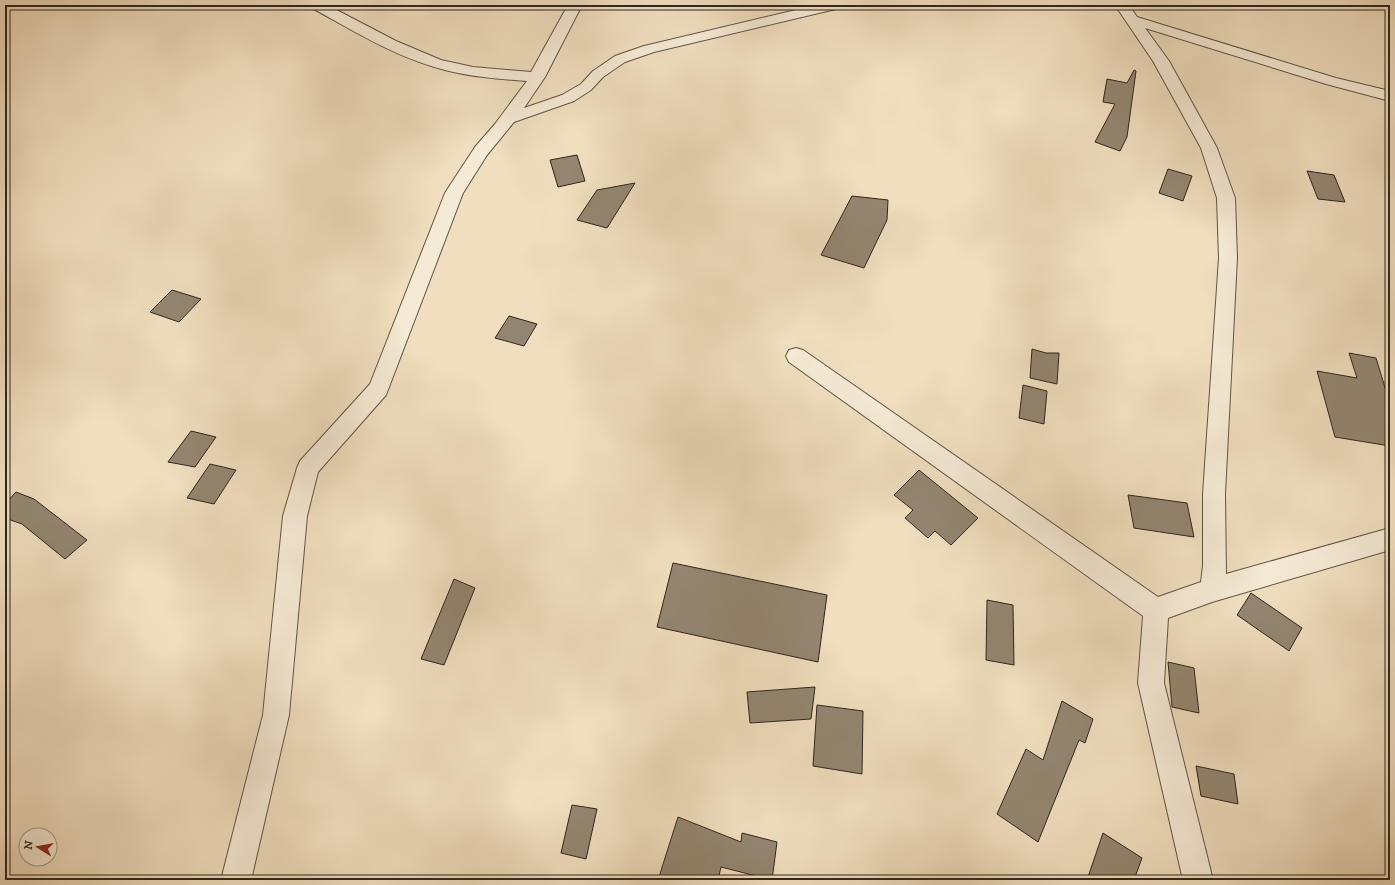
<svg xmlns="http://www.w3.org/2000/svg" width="1395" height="885" font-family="'IM FELL DW Pica',serif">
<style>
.building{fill:#938671;stroke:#2f261e}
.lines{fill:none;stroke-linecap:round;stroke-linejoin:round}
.minor-casing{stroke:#5f5446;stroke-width:2}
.minor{fill:#f5ead5;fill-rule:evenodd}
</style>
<rect width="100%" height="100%" fill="#f0debe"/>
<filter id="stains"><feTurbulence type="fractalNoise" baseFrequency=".005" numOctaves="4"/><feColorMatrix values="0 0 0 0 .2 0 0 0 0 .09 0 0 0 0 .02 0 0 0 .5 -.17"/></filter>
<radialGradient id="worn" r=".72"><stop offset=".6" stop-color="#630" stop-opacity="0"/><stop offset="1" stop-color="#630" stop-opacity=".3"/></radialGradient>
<path class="building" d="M 1134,70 L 1136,71 L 1127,137 L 1120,151 L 1095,142 L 1115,104 L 1103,102 L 1107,79 L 1127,83 Z
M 577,155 L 585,181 L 558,187 L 550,160 Z
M 1168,169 L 1192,176 L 1183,201 L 1159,193 Z
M 1307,171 L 1334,175 L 1345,202 L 1318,199 Z
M 635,183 L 607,228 L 577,220 L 597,190 Z
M 852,196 L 888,200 L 887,220 L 864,268 L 821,255 Z
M 172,290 L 201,299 L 179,322 L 150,312 Z
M 509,316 L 537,324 L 524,346 L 495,338 Z
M 1032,349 L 1046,353 L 1059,353 L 1057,384 L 1030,378 Z
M 1349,353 L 1376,358 L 1390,404 L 1390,446 L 1335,437 L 1317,371 L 1357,378 Z
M 1023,385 L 1047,391 L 1044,424 L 1019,418 Z
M 191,431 L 216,437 L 195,467 L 168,462 Z
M 210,464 L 236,470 L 214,504 L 187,498 Z
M 919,470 L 978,518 L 951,545 L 935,531 L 928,538 L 905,518 L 913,510 L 894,495 Z
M 16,492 L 34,499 L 87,540 L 65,559 L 22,524 L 5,518 L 5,504 Z
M 1128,495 L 1187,503 L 1194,537 L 1134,528 Z
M 673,563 L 827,595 L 818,662 L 657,627 Z
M 454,579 L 475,588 L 444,665 L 421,659 Z
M 1251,593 L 1302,628 L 1289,651 L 1237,615 Z
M 987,600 L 1013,605 L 1014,665 L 986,660 Z
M 1168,662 L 1194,668 L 1199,713 L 1172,707 Z
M 815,687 L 811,719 L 750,723 L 747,692 Z
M 1062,701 L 1093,719 L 1085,743 L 1079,740 L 1038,842 L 997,814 L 1026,749 L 1043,760 Z
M 817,705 L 863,711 L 862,774 L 813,766 Z
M 1196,766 L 1234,774 L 1238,804 L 1201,796 Z
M 572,805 L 597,809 L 586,859 L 561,853 Z
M 678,817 L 741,842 L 742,833 L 777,842 L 772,880 L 721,867 L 718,880 L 658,880 Z
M 1103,833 L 1142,858 L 1134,880 L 1087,880 Z"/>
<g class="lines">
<defs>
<path id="minor" d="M 310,5 L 327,5 L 396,41 L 441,60 L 473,67 L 531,72 L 568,5 L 582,5 L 545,77 L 524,108 L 562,95 L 581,84 L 593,71 L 615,56 L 644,46 L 817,5 L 842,5 L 840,8 L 654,52 L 625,62 L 603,77 L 591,90 L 574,101 L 514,122 L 487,155 L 463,193 L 386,395 L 318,472 L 307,516 L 289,715 L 251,880 L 221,880 L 263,715 L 283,516 L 297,468 L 300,461 L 370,384 L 445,193 L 475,147 L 495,124 L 527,81 C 499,79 472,77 445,70 C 397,58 354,31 312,8 Z
M 1115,5 L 1129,5 L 1137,17 L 1336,78 L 1390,91 L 1390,101 L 1326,84 L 1145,28 L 1169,61 L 1217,148 L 1235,198 L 1237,258 L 1225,494 L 1226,574 L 1390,528 L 1390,550 L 1212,602 L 1168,618 L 1164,683 L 1213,880 L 1183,880 L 1138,683 L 1143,616 L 789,362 L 786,356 L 789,350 L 796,348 L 803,350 L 1158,597 L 1201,582 L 1203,566 L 1203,494 L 1219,258 L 1217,198 L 1201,148 L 1153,61 Z"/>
</defs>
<use href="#minor" class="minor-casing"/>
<use href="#minor" class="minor"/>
</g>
<rect width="1395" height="885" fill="none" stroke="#f0debe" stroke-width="20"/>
<rect x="6" y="6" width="1383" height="873" fill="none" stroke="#2f261e" stroke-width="2"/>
<rect x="10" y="10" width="1375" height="865" fill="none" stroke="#2f261e"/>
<g transform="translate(38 847) rotate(281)"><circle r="19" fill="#f5ead5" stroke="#a69c8c"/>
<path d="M0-3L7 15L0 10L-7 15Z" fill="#8f2418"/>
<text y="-6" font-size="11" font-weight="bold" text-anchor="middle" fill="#2f261e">N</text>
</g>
<rect width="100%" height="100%" filter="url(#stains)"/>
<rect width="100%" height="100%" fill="url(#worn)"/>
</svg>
